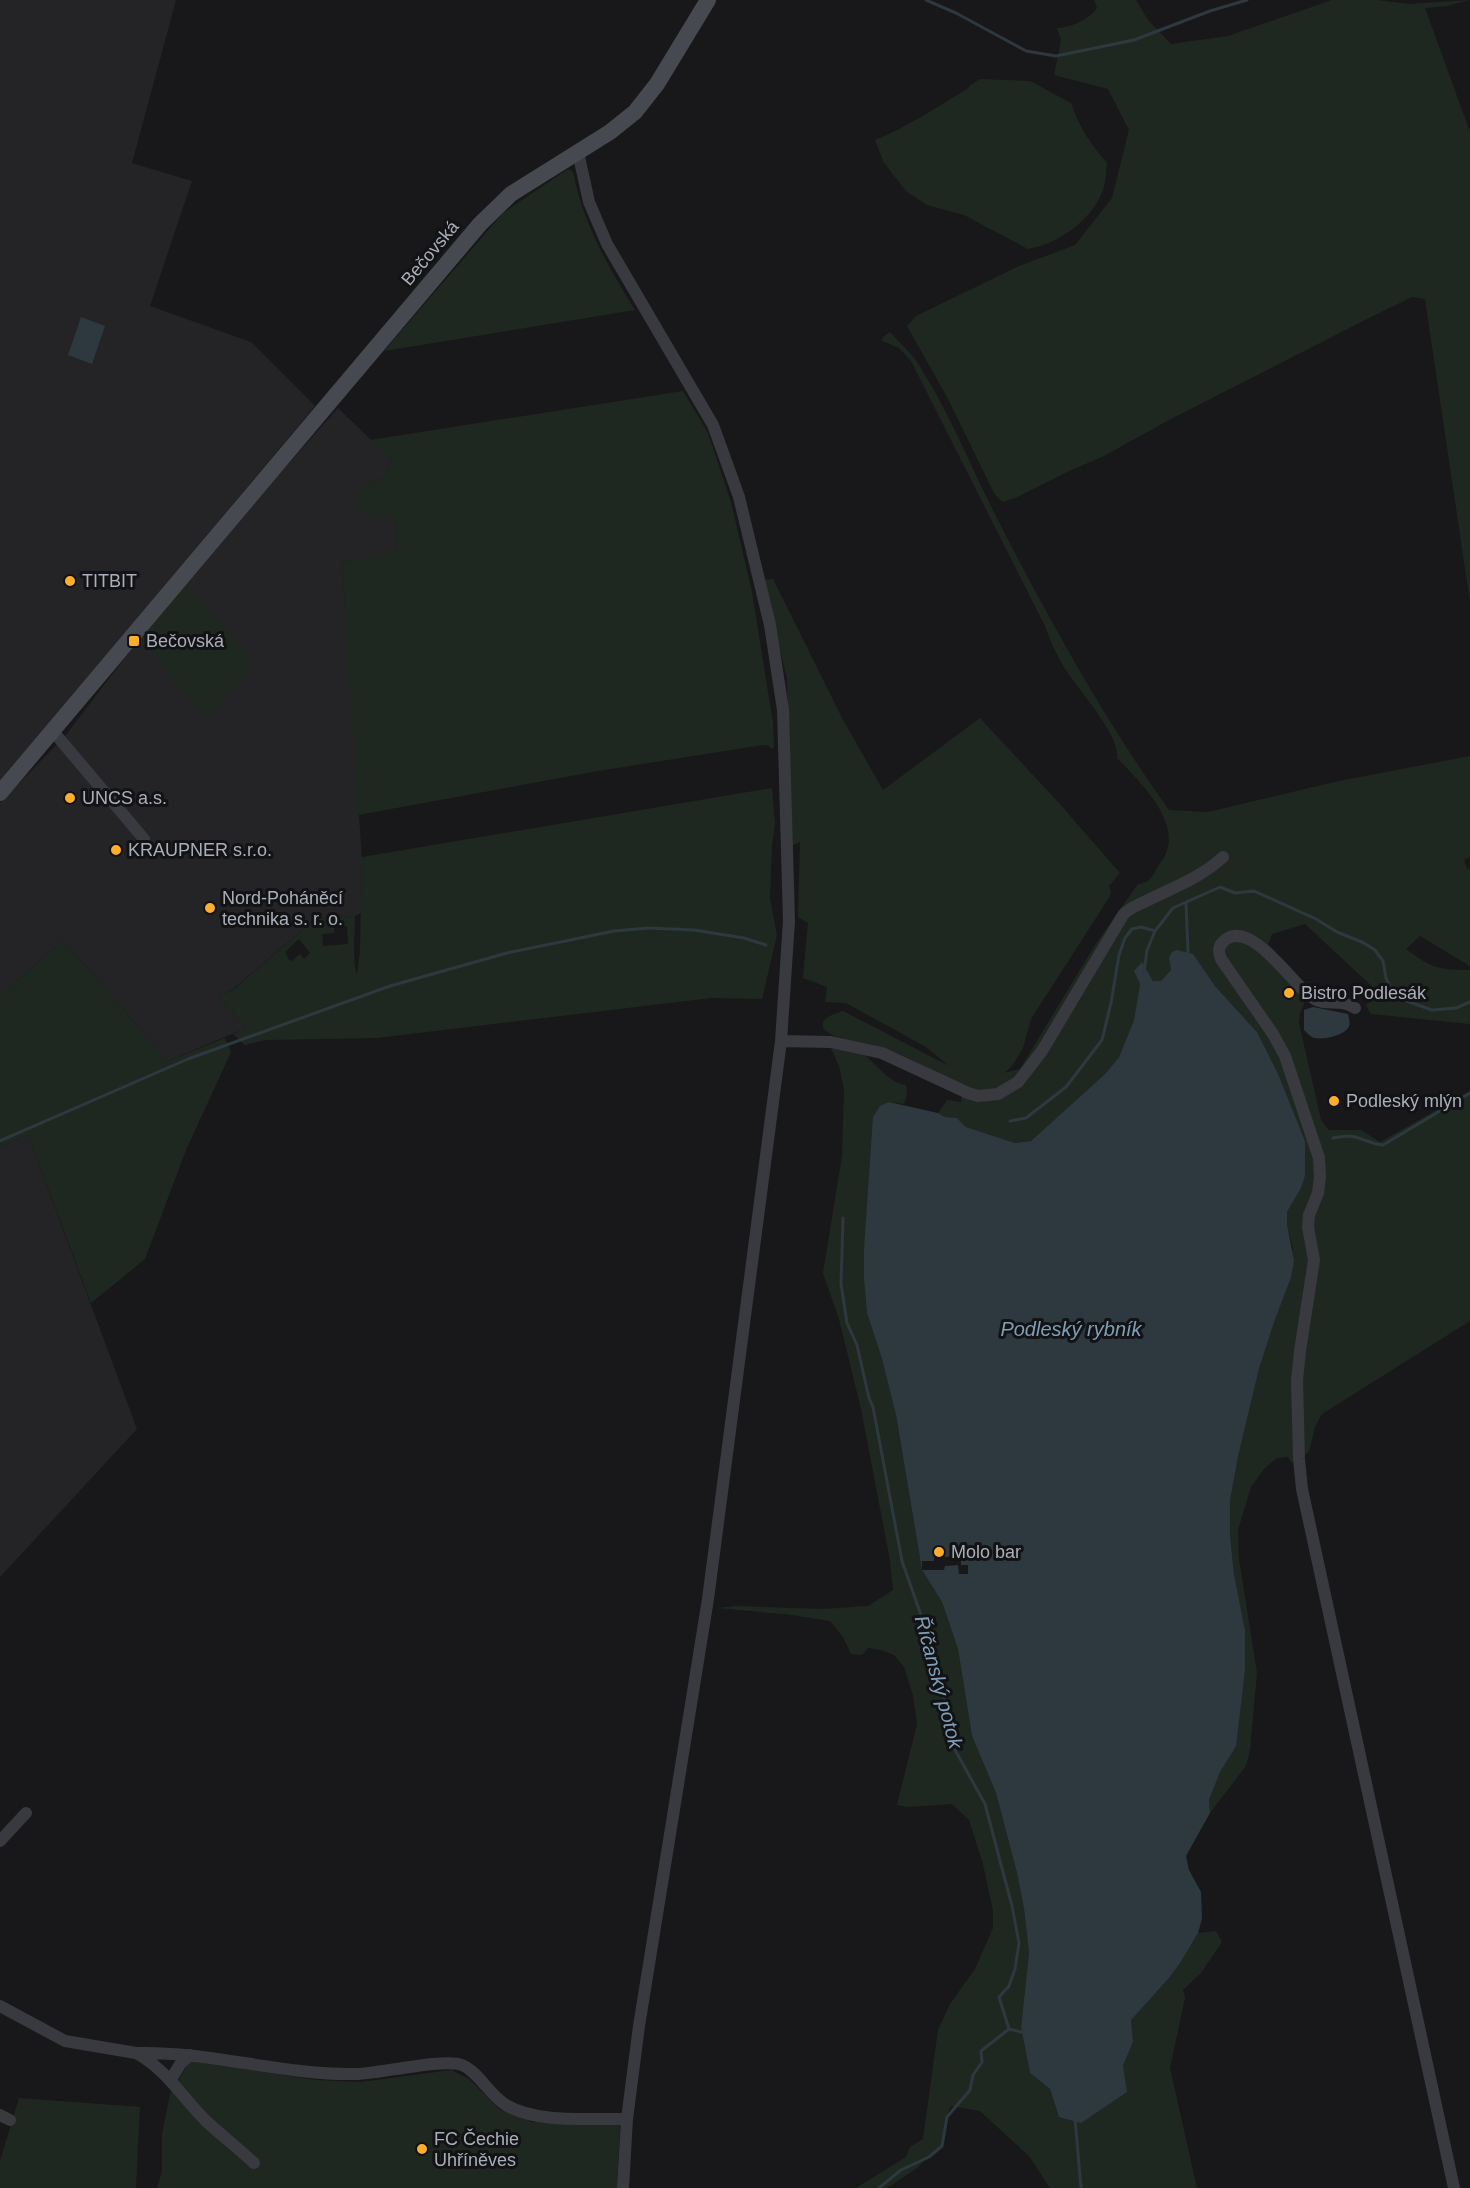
<svg xmlns="http://www.w3.org/2000/svg" width="1470" height="2188" font-family="Helvetica,sans-serif">
<style>
.built{fill:#242427}
.green{fill:#1f2820;fill-rule:evenodd}
.water{fill:#2d383f}
.pier{fill:#18181a}
.lines{fill:none;stroke-linecap:round;stroke-linejoin:round}
.stream{stroke:#2d383f;stroke-width:3}
.street{stroke:#383a3f;stroke-width:12}
.secondary{stroke:#46494f;stroke-width:16}
.poi-dot{fill:#fdae2d;stroke:#131315;stroke-width:2}
.labels{text-anchor:middle;dominant-baseline:central;stroke-width:6;stroke-linejoin:round;paint-order:stroke}
.street-label{font-size:18px;fill:#a9afba;stroke:#131315}
.poi-label{font-size:18px;fill:#a9afba;stroke:#131315;text-anchor:start}
.water-label{font-size:20px;font-style:italic;fill:#7e9fb7;stroke:#131315}
</style>
<rect width="100%" height="100%" fill="#18181a"/>
<path class="built" d="M 0,0 L 176,0 L 132,163 L 192,181 L 150,306 L 251,342 L 315,406 L 0,783 Z
M 338,408 L 393,461 L 383,478 L 363,486 L 396,515 L 397,552 L 342,562 L 362,860 L 361,913 L 355,916 L 315,919 L 232,990 L 218,996 L 246,1028 L 168,1061 L 63,940 L 0,996 L 0,803 L 65,736 L 120,664 L 256,500 Z
M 28,1135 L 137,1429 L 0,1577 L 0,1147 Z"/>
<path class="green" d="M 1094,0 L 1136,0 L 1148,20 L 1171,44 L 1228,36 L 1332,0 L 1377,0 L 1409,4 L 1470,0 L 1447,6 L 1425,8 L 1470,132 L 1470,602 L 1425,299 L 1412,297 L 1365,320 L 1171,419 L 1102,457 L 1069,471 L 1015,498 L 1002,502 L 994,493 L 947,397 L 907,326 L 916,316 L 1019,266 L 1075,245 L 1112,198 L 1129,130 L 1108,89 L 1054,75 L 1061,40 L 1057,28 C 1070,28 1090,19 1097,8 Z
M 980,79 L 1030,81 L 1071,103 C 1079,126 1090,144 1107,163 C 1106,170 1106,179 1104,187 C 1094,219 1059,244 1028,249 L 964,215 L 927,205 L 906,191 L 884,163 L 875,140 C 908,127 938,106 969,88 L 969,86 Z
M 568,169 L 573,172 C 583,223 608,267 635,310 L 384,351 L 503,213 Z
M 890,332 C 899,342 909,351 917,362 C 951,414 973,473 1002,528 C 1052,625 1106,722 1169,810 L 1208,812 L 1339,781 L 1470,756 L 1470,857 L 1464,860 L 1467,869 L 1470,868 L 1470,966 L 1420,936 L 1406,949 C 1431,968 1438,970 1470,970 L 1470,1024 L 1371,1014 L 1366,1005 L 1378,996 L 1377,991 L 1305,924 L 1272,934 L 1268,944 L 1294,972 L 1306,999 L 1300,1013 L 1299,1023 L 1321,1120 L 1329,1130 L 1361,1130 L 1380,1142 L 1470,1091 L 1470,1321 L 1322,1414 L 1315,1427 L 1309,1452 L 1292,1463 L 1288,1457 L 1277,1458 L 1264,1469 L 1251,1487 L 1238,1530 L 1239,1559 L 1257,1673 L 1250,1750 L 1246,1766 L 1210,1813 L 1209,1800 L 1238,1724 L 1245,1671 L 1245,1630 L 1234,1574 L 1230,1535 L 1230,1501 L 1238,1457 L 1259,1369 L 1293,1248 L 1287,1224 L 1287,1212 L 1301,1188 L 1305,1176 L 1305,1141 L 1257,1032 L 1215,986 L 1193,955 L 1177,950 L 1169,958 L 1171,970 L 1161,981 L 1153,981 L 1141,963 L 1135,971 L 1140,984 L 1134,1020 L 1119,1057 L 1105,1074 L 1031,1141 L 1015,1143 L 966,1127 L 957,1118 L 945,1117 L 938,1113 L 947,1100 L 961,1102 L 963,1087 C 937,1074 902,1052 874,1045 C 863,1043 827,1038 823,1027 C 821,1016 836,1014 843,1011 L 949,1066 L 926,1047 L 846,1003 L 825,1002 L 827,987 L 803,978 L 808,923 L 798,917 L 800,842 L 791,846 L 787,679 L 763,580 L 773,579 L 842,718 L 883,790 L 980,718 L 1059,803 L 1120,873 L 1109,886 L 1111,891 L 1110,896 L 1031,1019 L 1023,1048 L 1012,1066 L 1004,1073 L 1020,1069 L 1095,945 L 1138,884 C 1150,883 1152,877 1157,868 C 1162,860 1166,856 1168,847 C 1175,815 1138,780 1117,758 C 1121,736 1076,687 1064,667 C 1057,655 1050,641 1046,628 L 911,361 L 899,348 L 882,341 L 883,337 Z
M 683,391 L 708,433 L 731,502 L 752,592 L 773,723 L 774,747 L 772,749 L 768,745 L 763,745 L 598,771 L 358,815 L 342,562 L 397,551 L 396,516 L 372,519 L 353,505 L 363,486 L 383,478 L 393,461 L 370,440 Z
M 184,589 L 193,592 L 251,659 L 253,664 L 247,670 L 248,672 L 221,700 L 223,703 L 206,718 L 140,638 L 179,591 Z
M 772,788 L 775,824 L 772,846 L 770,898 L 777,935 L 762,999 L 711,998 L 377,1038 L 266,1040 L 245,1045 L 233,1034 L 246,1028 L 218,996 L 233,990 L 315,919 L 355,916 C 355,933 352,961 357,975 L 360,951 L 362,857 ZM 347,926 L 348,944 L 323,946 L 322,934 L 334,933 L 334,927 ZM 299,939 L 310,953 L 304,959 L 300,954 L 292,961 L 289,960 L 285,952 Z
M 63,940 L 168,1061 L 225,1038 L 231,1052 L 186,1150 L 145,1259 L 91,1303 L 28,1135 L 0,1147 L 0,996 Z
M 830,1046 C 837,1047 848,1046 854,1048 C 873,1056 884,1082 906,1085 L 907,1094 L 904,1104 L 889,1102 L 864,1249 L 864,1280 L 867,1313 L 882,1359 L 896,1415 L 922,1570 L 942,1602 L 958,1649 L 972,1736 L 996,1793 L 1017,1873 L 1024,1909 L 1029,1953 L 1021,2027 L 1030,2073 L 1050,2089 L 1059,2117 L 1123,2066 L 1133,2042 L 1130,2020 L 1169,1978 L 1198,1933 L 1216,1931 L 1222,1942 L 1201,1973 L 1183,1990 L 1185,1998 L 1170,2068 L 1197,2188 L 1050,2188 L 1029,2156 L 980,2111 L 951,2106 L 946,2117 L 941,2145 L 917,2168 L 887,2188 L 856,2188 L 906,2157 L 910,2147 L 923,2139 L 938,2030 L 950,2004 L 975,1969 L 993,1928 L 993,1911 L 983,1864 L 969,1820 L 952,1804 L 908,1807 L 897,1805 L 917,1724 L 913,1695 L 904,1667 L 894,1655 L 881,1650 L 868,1648 L 862,1655 L 851,1654 L 843,1637 L 830,1621 L 792,1615 L 718,1608 L 735,1606 L 823,1609 L 868,1606 L 893,1590 L 890,1560 L 861,1409 L 839,1319 L 823,1273 L 842,1156 L 844,1089 L 839,1066 Z
M 190,2061 L 316,2080 L 361,2082 L 451,2070 L 469,2079 L 499,2109 L 531,2122 L 620,2125 L 617,2188 L 157,2188 L 162,2171 L 162,2134 L 170,2094 Z
M 19,2098 L 140,2107 L 136,2188 L 0,2188 L 0,2161 Z"/>
<path class="water" d="M 81,317 L 105,326 L 92,364 L 68,355 Z
M 1177,950 L 1193,954 L 1215,986 L 1257,1032 L 1278,1074 L 1305,1141 L 1305,1176 L 1301,1188 L 1287,1212 L 1287,1224 L 1294,1261 L 1291,1277 L 1273,1325 L 1259,1369 L 1238,1457 L 1230,1501 L 1230,1535 L 1234,1574 L 1245,1630 L 1245,1671 L 1236,1746 L 1220,1772 L 1209,1800 L 1210,1813 L 1186,1856 L 1189,1870 L 1201,1892 L 1202,1919 L 1198,1933 L 1180,1963 L 1169,1978 L 1131,2020 L 1133,2042 L 1123,2066 L 1127,2092 L 1081,2123 L 1059,2117 L 1050,2089 L 1030,2073 L 1021,2027 L 1029,1953 L 1024,1909 L 1017,1873 L 996,1793 L 972,1736 L 958,1649 L 942,1602 L 922,1570 L 896,1415 L 882,1359 L 867,1313 L 864,1280 L 864,1249 L 873,1117 L 880,1106 L 889,1102 L 938,1113 L 945,1117 L 957,1118 L 966,1127 L 1015,1143 L 1031,1141 L 1105,1074 L 1119,1057 L 1134,1020 L 1140,984 L 1134,971 L 1142,962 L 1153,981 L 1161,981 L 1171,970 L 1169,958 L 1172,952 Z
M 1313,1007 L 1348,1014 C 1349,1019 1351,1024 1348,1028 C 1343,1036 1320,1041 1312,1037 C 1310,1036 1306,1032 1304,1030 L 1304,1010 Z"/>
<path class="pier" d="M 934,1554 L 944,1554 L 945,1557 L 961,1556 L 961,1565 L 968,1565 L 968,1574 L 959,1574 L 958,1565 L 945,1566 L 944,1570 L 922,1570 L 922,1561 L 934,1561 Z"/>
<g class="lines">
<path class="stream" d="M 926,0 L 956,13 L 1026,51 L 1056,56 L 1134,40 L 1210,11 L 1247,0
M 1186,903 L 1188,952
M 1144,972 L 1147,950 L 1155,931
M 1010,1121 L 1026,1118 L 1066,1087 L 1102,1040 L 1111,1003 L 1119,955 L 1125,938 L 1132,929 L 1141,927 L 1155,931 L 1173,908 L 1220,887 L 1235,893 L 1254,891 L 1316,919 L 1337,932 L 1364,943 L 1375,950 L 1383,961 L 1386,978 L 1391,989 L 1404,1000 L 1432,1010 L 1456,1008 L 1470,1002
M 1333,1138 C 1360,1132 1359,1142 1383,1145 L 1470,1093
M 0,1141 L 188,1059 L 390,986 L 507,953 L 614,931 L 649,928 L 694,930 L 744,938 L 766,945
M 843,1218 L 841,1284 L 847,1323 L 857,1345 L 869,1398 L 873,1407 L 902,1561 L 937,1661 L 954,1748 L 985,1804 L 1012,1906 L 1019,1943 L 1015,1969 L 1009,1986 L 999,1997 L 1009,2029 L 981,2051 L 982,2062 L 973,2075 L 970,2090 L 947,2117 L 942,2146 L 929,2157 L 901,2170 L 879,2188
M 1009,2029 L 1025,2033
M 1075,2118 L 1081,2188"/>
<path class="street" d="M 578,152 L 589,202 L 607,244 L 713,425 L 739,497 L 770,625 L 783,710 L 789,921 L 781,1041 L 708,1599 L 639,2026 L 627,2119 L 623,2188
M 52,730 L 144,839
M 1355,1008 C 1338,997 1327,1008 1311,997 C 1294,986 1249,915 1223,942 C 1218,947 1218,952 1221,959 L 1273,1034 L 1285,1056 L 1319,1158 L 1320,1177 L 1318,1193 L 1309,1215 L 1308,1227 L 1314,1260 L 1300,1351 L 1297,1380 L 1299,1459 L 1302,1489 L 1454,2188
M 781,1041 L 831,1042 L 882,1053 L 968,1093 L 978,1096 L 998,1094 L 1018,1082 L 1042,1051 L 1123,915 C 1131,906 1140,905 1150,899 C 1175,887 1203,876 1223,857
M 0,1841 L 26,1813
M 0,2006 L 65,2041 L 136,2053 C 166,2069 182,2097 205,2120 C 221,2135 238,2148 254,2163
M 136,2053 C 211,2051 284,2076 358,2074 C 382,2073 444,2058 462,2065 C 479,2072 489,2095 506,2105 C 538,2124 590,2118 627,2119
M 171,2079 L 181,2063 L 190,2055
M 0,2115 L 10,2120"/>
<path class="secondary" d="M 0,793 L 480,224 L 511,194 L 610,132 L 635,112 L 657,84 L 708,0"/>
</g>
<g class="poi-dot">
<circle cx="70" cy="581" r="6"/>
<rect x="128" y="635" width="12" height="12" rx="3"/>
<circle cx="70" cy="798" r="6"/>
<circle cx="116" cy="850" r="6"/>
<circle cx="210" cy="908" r="6"/>
<circle cx="1289" cy="993" r="6"/>
<circle cx="1334" cy="1101" r="6"/>
<circle cx="939" cy="1552" r="6"/>
<circle cx="422" cy="2149" r="6"/>
</g>
<g class="labels">
<g class="street-label">
<text transform="translate(430 253) rotate(-50)">Bečovská</text>
</g>
<g class="poi-label">
<text x="82" y="581">TITBIT</text>
<text x="146" y="641">Bečovská</text>
<text x="82" y="798">UNCS a.s.</text>
<text x="128" y="850">KRAUPNER s.r.o.</text>
<text x="222" y="898">Nord-Poháněcí<tspan x="222" dy="21">technika s. r. o.</tspan></text>
<text x="1301" y="993">Bistro Podlesák</text>
<text x="1346" y="1101">Podleský mlýn</text>
<text x="951" y="1552">Molo bar</text>
<text x="434" y="2139">FC Čechie<tspan x="434" dy="21">Uhříněves</tspan></text>
</g>
<g class="water-label">
<text x="1071" y="1329">Podleský rybník</text>
<text transform="translate(939 1682) rotate(75)">Říčanský potok</text>
</g>
</g>
</svg>
